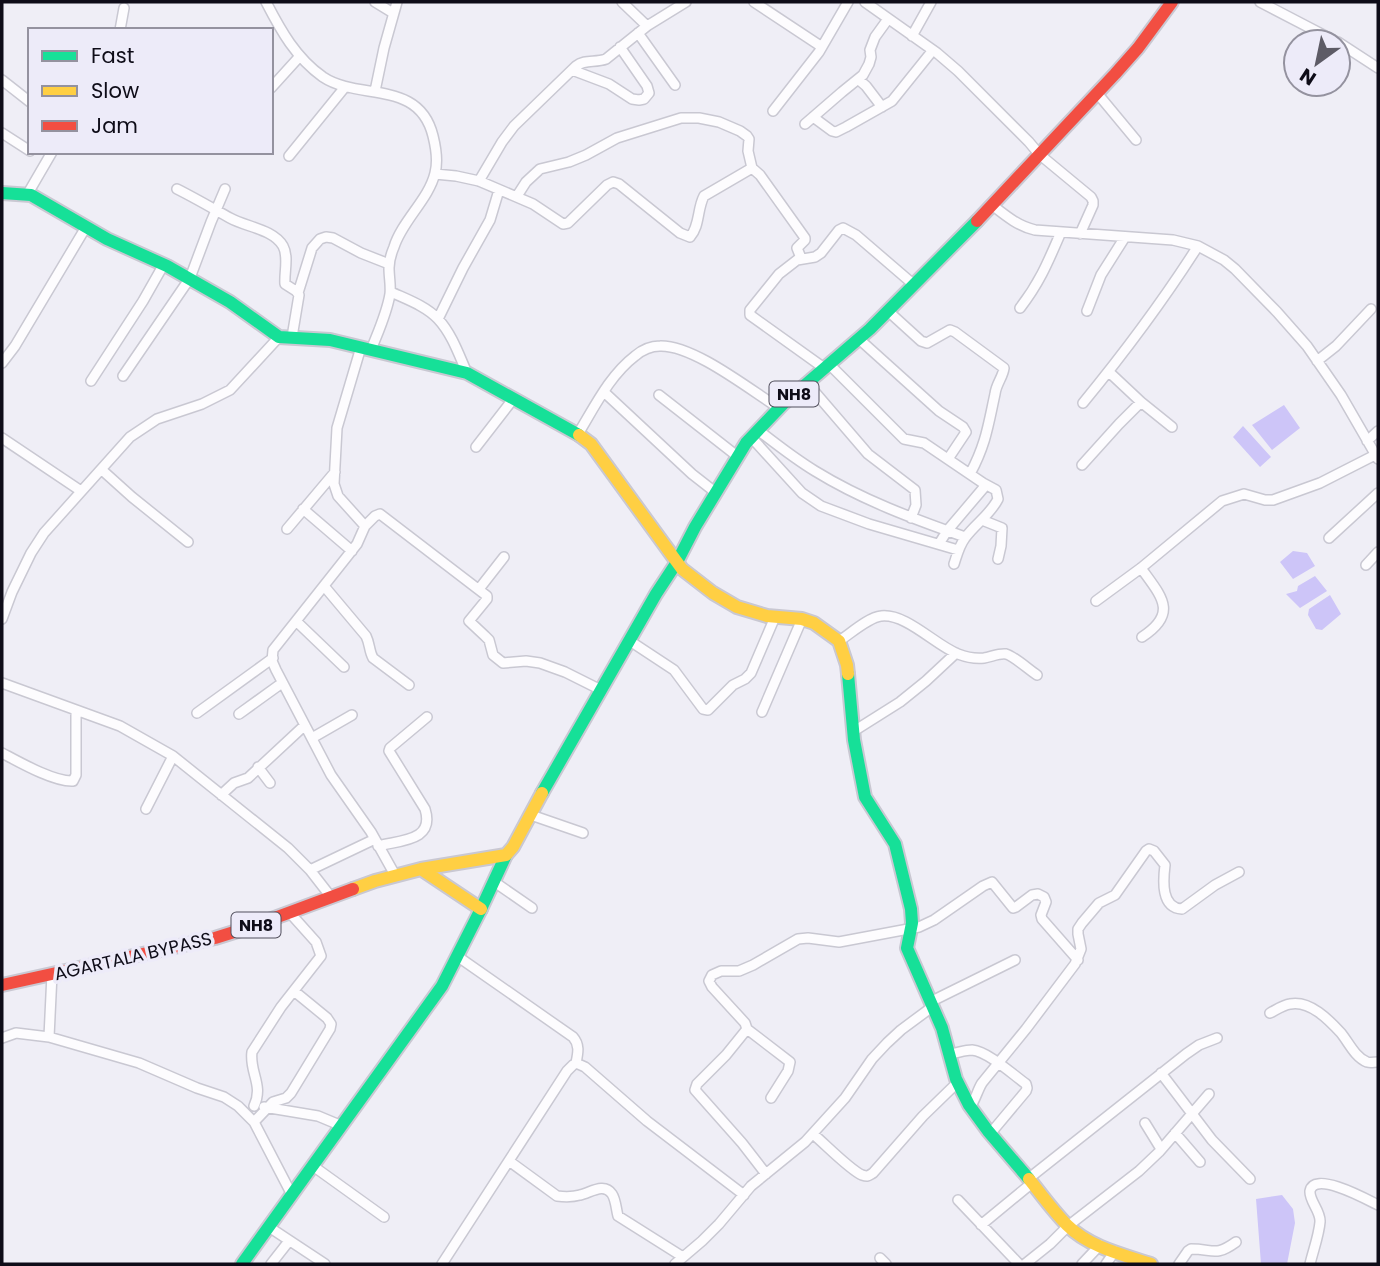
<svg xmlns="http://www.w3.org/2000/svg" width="1380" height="1266" font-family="Poppins,sans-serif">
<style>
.water{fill:#cdc5f8}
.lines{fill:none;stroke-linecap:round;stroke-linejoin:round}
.street-casing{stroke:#c9c8d2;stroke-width:12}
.fast-casing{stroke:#c9c8d2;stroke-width:16}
.slow-casing{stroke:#c9c8d2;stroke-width:16}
.jam-casing{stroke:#c9c8d2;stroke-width:16}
.street{stroke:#fdfcfe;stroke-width:9}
.fast{stroke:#16e098;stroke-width:12}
.slow{stroke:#ffcf43;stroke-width:12}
.jam{stroke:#f24e42;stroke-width:12}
.labels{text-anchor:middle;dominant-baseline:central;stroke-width:7;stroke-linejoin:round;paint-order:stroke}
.shield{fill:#edebf9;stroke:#514f5c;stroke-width:2}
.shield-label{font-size:16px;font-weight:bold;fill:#0e0c18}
.street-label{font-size:18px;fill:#0e0c18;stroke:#edebf9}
</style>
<rect width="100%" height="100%" fill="#efeef6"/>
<path class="water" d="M 1284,405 L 1300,428 L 1272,450 L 1252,425 Z
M 1243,426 L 1271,457 L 1260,467 L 1233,437 Z
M 1293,551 L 1307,553 L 1315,566 L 1293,579 L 1280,562 Z
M 1315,576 L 1327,591 L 1300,608 L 1286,594 L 1297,591 L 1298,586 Z
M 1330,595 L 1341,614 L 1322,630 L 1316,629 L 1308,615 L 1309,609 Z
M 1282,1195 L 1293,1209 L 1295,1223 L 1287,1264 L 1261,1264 L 1256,1199 Z"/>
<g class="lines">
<defs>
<path id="street" d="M 266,2 C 281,31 296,58 323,77 C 359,101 419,79 433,136 C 436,148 438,162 435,173 C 429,199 402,221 394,247 C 391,254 389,261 389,268 C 389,277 391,286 390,294 C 387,313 378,332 371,350
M 375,2 L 393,13
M 622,2 L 647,26
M 754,2 L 822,47
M 865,2 L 937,53 L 958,71 L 1029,142 L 1039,154 L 1091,197 L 1093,201 L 1093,205 L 1080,234
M 1260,2 L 1337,42
M 120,30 L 124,8
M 638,33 L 675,85
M 912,36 L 931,2
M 1338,42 L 1378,68
M 572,70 L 609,84 L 632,99 L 639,100 L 644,99 L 649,93 L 647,86 L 620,47
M 2,80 L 30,102
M 859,80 L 866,86 L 882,107
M 271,88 L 300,56
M 375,91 L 384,48 L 397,2
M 1097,93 L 1136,140
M 773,111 L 819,52 L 848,2
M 813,117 L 832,131 L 836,132 L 846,127 L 892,101 L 933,50
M 805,124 L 842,92 L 863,75 L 869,64 L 871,57 L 870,50 L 875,37 L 888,19
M 2,133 L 30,151
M 289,156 L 345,87
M 435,174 L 456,176 L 479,181 L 533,204 L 563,224 L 568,223 L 607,185 L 613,182 L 619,184 L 680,233 L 690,237 C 700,226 697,209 704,196 L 752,168 L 760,175 L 805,238 L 805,240 L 797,248 L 801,258
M 479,181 L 502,142 L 514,126 L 576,66 C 585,59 595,63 606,59 L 647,26 L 686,2
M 177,189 C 195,198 212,208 230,218 C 246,227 273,229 283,246 C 289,257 284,272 285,284 L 296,291 L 299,295 L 292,337
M 27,195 L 52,152
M 517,196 L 526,182 L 540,169 L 569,162 L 586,155 L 617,138 L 681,118 L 699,118 L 719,122 L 740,131 L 747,136 L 749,139 L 748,151 L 752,168
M 992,205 C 1006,216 1018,226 1035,230 L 1173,240 L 1198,246 L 1224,260 L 1235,269 L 1277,312 L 1307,346 L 1341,395 L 1378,459
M 391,292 C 406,299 426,306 438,319 C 452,334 459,355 467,373
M 298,293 L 312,248 L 320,239 L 326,237 L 333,238 L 361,253 L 389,264
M 1020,308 C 1040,282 1048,262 1061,232
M 888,311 L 921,341 L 927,343 L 950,330 L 955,332 L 1004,368 C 1003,377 996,384 995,394 C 988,426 986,444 970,474
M 1087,311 L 1101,275 L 1125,237
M 438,319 L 463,268 L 490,220 L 499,190
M 859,339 L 939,411 L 963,427 L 966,432 L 948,459
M 361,347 L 337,428 L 334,484 L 338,496 L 365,526 L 357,544 L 273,650 L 272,661 L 276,670 L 331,775 L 371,832 L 395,875
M 1317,361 L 1336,346 L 1371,309
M 2,363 L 15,346 L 86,227
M 829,364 L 904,439 L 924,443 L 983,483 L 996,490 L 998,499 C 990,515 975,524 965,538 C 959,546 957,555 954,564
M 824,368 L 750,315 L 750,310 L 779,274 L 797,260 L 815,257 L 821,253 L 839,230 L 843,228 L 856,235 L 913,284
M 1109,372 L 1141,402 L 1172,427
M 123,376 L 190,278 L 211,222 L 225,189
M 91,381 L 143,301 L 164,264
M 807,383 L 868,454 L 915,490 L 916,505 L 911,518
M 604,392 L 692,474 L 715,492
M 659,395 L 737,456
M 1083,403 C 1124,353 1163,301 1198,246
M 758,430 C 776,444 795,459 815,471 C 862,500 914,519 965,537
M 578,434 C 595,406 610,375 635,356 C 642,350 651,346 660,346 C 694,345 750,390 779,408
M 751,437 L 802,493 L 821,506 L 869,524 L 958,550
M 2,438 L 81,491
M 1367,441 L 1378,431
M 476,447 L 514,398
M 1082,465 L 1119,424 L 1141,402
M 102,470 L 132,497 L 188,542
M 303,509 L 352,551
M 982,520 L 1002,528 L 1001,546 L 998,559
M 365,526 L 375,516 L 380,514 L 487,596 L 487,599 L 469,621 L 485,636 L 489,640 L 493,655 L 503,663 L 526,661 L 540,663 L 565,672 L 601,690
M 287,529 L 335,472
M 1329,538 L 1378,493
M 939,544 L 947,531 L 986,485
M 1366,565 L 1378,552
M 1141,568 C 1161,596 1179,613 1142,637
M 324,586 L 366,636 C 370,644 369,651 373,658 L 409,685
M 479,589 L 504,557
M 1096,601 L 1141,568 L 1222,501 L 1244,494 L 1265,500 L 1273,500 L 1320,483 L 1375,455
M 2,619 L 12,592 L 31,553 L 44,533 L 130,437 L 157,419 L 202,404 L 230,390 L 279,337
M 296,621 L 344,667
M 630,641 L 674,670 L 703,709 L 708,710 L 733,685 L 745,679 L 751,673 L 775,617
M 839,641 C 850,634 869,617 881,616 C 906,613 935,645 958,654 C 966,657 975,659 984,658 C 991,657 999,653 1006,654 C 1014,656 1029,670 1037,675
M 2,683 L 120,726 L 173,756 L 288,848 L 310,870 L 331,897
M 762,712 L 802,619
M 197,713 L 273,658
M 239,714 L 282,683
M 854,731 L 900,702 L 926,681 L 956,653
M 312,738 L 352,715
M 2,753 C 19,762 54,782 73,781 L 76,775 L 76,710
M 258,767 L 270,783
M 221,795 L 234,783 L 248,778 L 305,725
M 146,809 L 173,756
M 531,815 L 583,833
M 378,846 C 401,840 435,841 425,809 L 389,751 L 390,748 L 427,717
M 310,870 L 375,839
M 493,881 L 532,908
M 457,956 L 573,1037 C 580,1045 578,1053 576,1063
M 930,1002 L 1015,960
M 1270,1013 C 1276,1010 1283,1005 1290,1004 C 1310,1000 1329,1020 1341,1033 C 1349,1043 1355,1057 1367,1062 C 1371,1063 1374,1062 1378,1062
M 747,1029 L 790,1062 L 788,1071 L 771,1098
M 49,1037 L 52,974
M 2,1038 L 16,1033 L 49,1037 L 139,1063 L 197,1088 L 224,1097 L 238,1106 L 254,1122 L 292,1195
M 949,1054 C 957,1053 965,1050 972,1050 C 989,1052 1012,1074 1026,1084 L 1027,1088 L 1026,1091 L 990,1134
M 1161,1073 L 1212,1140 L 1250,1179
M 254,1106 C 264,1085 249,1072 252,1052 L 281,1007 L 321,956 L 316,942 L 290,913
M 264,1107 L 318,1116 L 342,1126
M 970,1107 C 976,1099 977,1091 982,1083 L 1026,1029 L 1075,964 L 1081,949 L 1078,934 L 1078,929 L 1082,923 L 1099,903 L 1115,895 L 1146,851 L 1149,849 L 1154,851 L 1165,865 C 1163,881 1161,908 1182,909 L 1215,885 L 1239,872
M 254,1122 L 273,1102 L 286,1098 L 291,1093 L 330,1029 L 331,1024 L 327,1018 L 294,991
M 1145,1123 L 1161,1149
M 1175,1133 L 1200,1162
M 813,1134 C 824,1143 850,1170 862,1175 C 868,1177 868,1176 873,1173 L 923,1116 L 958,1082
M 509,1161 L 557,1196 C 565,1197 573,1197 580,1195 C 590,1193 604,1182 612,1194 C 616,1200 616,1209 618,1216 L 683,1257
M 313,1166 L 384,1217
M 766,1174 L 742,1143 L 695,1090 L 697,1084 L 726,1055 L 747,1029 L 745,1023 L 712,987 L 709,981 L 712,975 L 721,971 L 739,971 L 753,965 L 798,939 L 808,938 L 839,942 L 919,927 L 934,920 L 983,886 L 992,882 L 1013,908 L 1016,907 L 1032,895 L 1038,894 L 1044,897 L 1046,902 L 1041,915 L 1042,919 L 1078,960
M 1028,1179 L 1186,1054 L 1199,1045 L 1217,1038
M 958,1200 L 1019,1264
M 981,1225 L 1032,1183
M 269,1227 L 325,1264
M 880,1258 L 886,1264
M 271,1264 L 289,1241
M 442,1264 L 567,1071 L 573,1065 L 576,1063 L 585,1067 L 647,1121 L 744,1195
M 675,1264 L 702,1241 L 719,1224 L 751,1186 L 805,1142 L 845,1098 L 872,1059 L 887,1043 L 901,1030 L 932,1007
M 1025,1264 L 1050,1244 L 1068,1226 L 1139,1171 L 1159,1152 L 1209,1094
M 1082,1264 L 1100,1245
M 1106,1264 L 1115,1251
M 1179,1264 L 1188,1251 L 1191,1249 C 1214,1249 1215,1257 1236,1242
M 1310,1264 C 1313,1251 1319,1235 1320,1222 C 1321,1211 1309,1201 1310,1191 C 1314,1170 1368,1200 1378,1205"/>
<path id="fast" d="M 2,193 L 31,195 L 107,239 L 167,266 L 230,302 L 279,337 L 330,340 L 467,373 L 579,435
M 848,674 L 854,740 L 865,797 L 895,844 L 911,909 L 912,923 L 907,948 L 942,1028 L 956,1079 L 969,1105 L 988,1131 L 1029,1179
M 542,793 L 656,594 L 677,562 L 695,527 L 746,443 L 783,404 L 870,329 L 977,221
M 242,1264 L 442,986 L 481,909 L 506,855"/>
<path id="slow" d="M 579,435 L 591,444 L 682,569 L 713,593 L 737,607 L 767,616 L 802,619 L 814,623 L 839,641 L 847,665 L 848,674
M 421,869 L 481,909
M 353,889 L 375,881 L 421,869 L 506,855 L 513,847 L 542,793
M 1029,1179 C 1041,1194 1053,1211 1067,1225 C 1089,1247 1123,1255 1151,1264"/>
<path id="jam" d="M 977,221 L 1115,74 L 1138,48 L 1172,2
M 2,985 L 215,938 L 250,927 L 353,889"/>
</defs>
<use href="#street" class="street-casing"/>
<use href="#fast" class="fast-casing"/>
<use href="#slow" class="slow-casing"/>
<use href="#jam" class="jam-casing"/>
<use href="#street" class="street"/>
<use href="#fast" class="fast"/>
<use href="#slow" class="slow"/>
<use href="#jam" class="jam"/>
</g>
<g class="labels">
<g class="shield">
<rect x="769.5" y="381.5" width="49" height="25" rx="5"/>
<rect x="231.5" y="912.5" width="49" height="25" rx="5"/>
</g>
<g class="shield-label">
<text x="794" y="394">NH8</text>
<text x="256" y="925">NH8</text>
</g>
<g class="street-label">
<text transform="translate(133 956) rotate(-13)">AGARTALA BYPASS</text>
</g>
</g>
<rect width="1380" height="1266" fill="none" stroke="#0e0c18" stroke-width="7"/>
<rect x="28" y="28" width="245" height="126" fill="#edebf9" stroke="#94929f" stroke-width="2"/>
<rect x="42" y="51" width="35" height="10" fill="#16e098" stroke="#94929f" stroke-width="2"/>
<text x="91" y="63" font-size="21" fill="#0e0c18">Fast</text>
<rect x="42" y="86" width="35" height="10" fill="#ffcf43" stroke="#94929f" stroke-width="2"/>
<text x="91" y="98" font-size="21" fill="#0e0c18">Slow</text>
<rect x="42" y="121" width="35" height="10" fill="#f24e42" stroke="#94929f" stroke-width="2"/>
<text x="91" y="133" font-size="21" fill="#0e0c18">Jam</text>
<g transform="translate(1317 63) rotate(213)"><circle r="33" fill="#edebf9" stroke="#94929f" stroke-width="2"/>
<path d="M0-5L12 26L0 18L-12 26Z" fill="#5d5b66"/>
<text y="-10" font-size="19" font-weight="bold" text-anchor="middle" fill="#0e0c18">N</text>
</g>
</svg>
